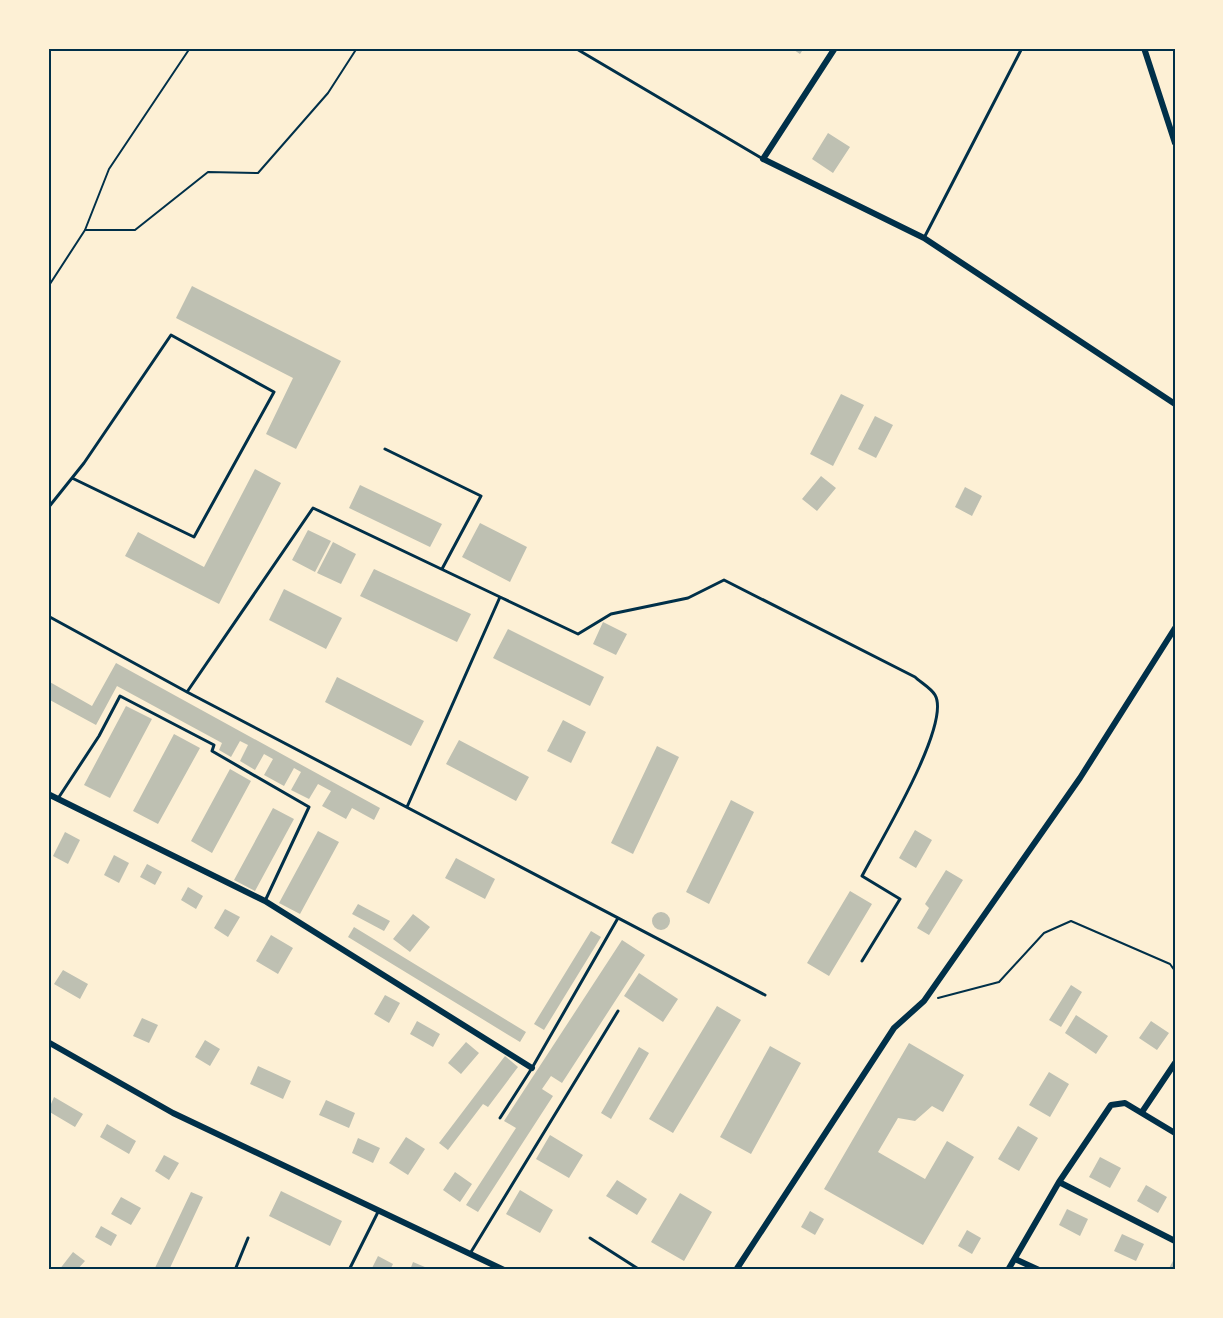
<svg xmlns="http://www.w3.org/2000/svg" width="1223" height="1318" font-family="Spectral,serif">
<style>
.building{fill:#bec0b2}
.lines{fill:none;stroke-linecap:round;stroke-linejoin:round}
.path{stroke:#003049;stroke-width:2}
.service{stroke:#003049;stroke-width:3}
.minor{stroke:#003049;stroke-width:6}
.neatline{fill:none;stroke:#003049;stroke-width:2}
</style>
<rect width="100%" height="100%" fill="#fdf0d5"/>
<path class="building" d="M 791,48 L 804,48 L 800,54 Z
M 828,133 L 850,147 L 833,173 L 812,159 Z
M 192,286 L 341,361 L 296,449 L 266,434 L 293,378 L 176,318 Z
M 841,394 L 864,405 L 833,466 L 810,454 Z
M 875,416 L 893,425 L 876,458 L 858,449 Z
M 255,469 L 281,483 L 219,604 L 125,556 L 138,532 L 204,567 Z
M 821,476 L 836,488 L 817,511 L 802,499 Z
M 360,485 L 442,524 L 430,547 L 349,508 Z
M 965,487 L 982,496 L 972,516 L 955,507 Z
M 480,523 L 527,547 L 510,582 L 462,557 Z
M 308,530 L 331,541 L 315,572 L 292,560 Z
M 333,542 L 356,554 L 341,584 L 317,573 Z
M 374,569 L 471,614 L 457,642 L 360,596 Z
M 284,589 L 342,618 L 326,649 L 269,620 Z
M 603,622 L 627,634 L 616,655 L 593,644 Z
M 508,629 L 604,677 L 590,706 L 493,658 Z
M 116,663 L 380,808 L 374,820 L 352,808 L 346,819 L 322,806 L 331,791 L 318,784 L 309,799 L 291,790 L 301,772 L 294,768 L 284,786 L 264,775 L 273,759 L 264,754 L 255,770 L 240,761 L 248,745 L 240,741 L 231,757 L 219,750 L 222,743 L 117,686 L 96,725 L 48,699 L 48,681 L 92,706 Z
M 337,677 L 424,721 L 411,746 L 325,702 Z
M 126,706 L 152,719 L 110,798 L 84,785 Z
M 563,720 L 586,732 L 571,763 L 547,751 Z
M 174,734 L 200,748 L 158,824 L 133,811 Z
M 459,740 L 529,777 L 516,801 L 446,764 Z
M 657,746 L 679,757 L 633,854 L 611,843 Z
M 230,769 L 251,781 L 212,853 L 191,841 Z
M 731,800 L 754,812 L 709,904 L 686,892 Z
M 273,808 L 294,819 L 255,891 L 234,880 Z
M 915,830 L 932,840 L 916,868 L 899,858 Z
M 318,831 L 339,842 L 300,914 L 279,903 Z
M 65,832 L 80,840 L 68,864 L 53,856 Z
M 114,855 L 129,863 L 119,883 L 104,875 Z
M 456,858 L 495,879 L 485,899 L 445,878 Z
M 147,864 L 162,872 L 155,885 L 140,877 Z
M 946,870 L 963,880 L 929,935 L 917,928 L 929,908 L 925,904 Z
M 188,887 L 203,896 L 196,909 L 181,900 Z
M 850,891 L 872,904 L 829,976 L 807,963 Z
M 358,904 L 390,921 L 384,931 L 352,914 Z
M 225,909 L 240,917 L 228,937 L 214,928 Z
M652 921a9 9 0 1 1 18 0a9 9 0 1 1-18 0Z
M 413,914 L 430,927 L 410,952 L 393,939 Z
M 354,927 L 526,1032 L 520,1042 L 348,937 Z
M 591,931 L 601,937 L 544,1030 L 534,1024 Z
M 271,935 L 293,948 L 278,974 L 256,961 Z
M 622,940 L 645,955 L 562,1083 L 551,1076 L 542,1089 L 553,1096 L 478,1212 L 466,1205 L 516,1128 L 504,1121 Z
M 63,970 L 88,984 L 80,999 L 54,984 Z
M 639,973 L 678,999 L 663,1022 L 624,996 Z
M 1071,985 L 1082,992 L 1061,1027 L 1049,1020 Z
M 385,995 L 400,1003 L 389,1023 L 374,1014 Z
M 717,1006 L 741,1020 L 673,1133 L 649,1119 Z
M 1076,1015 L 1108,1036 L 1096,1054 L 1065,1033 Z
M 142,1018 L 158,1025 L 149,1043 L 133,1036 Z
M 417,1021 L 440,1034 L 433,1047 L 410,1034 Z
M 1151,1021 L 1169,1033 L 1157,1050 L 1139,1038 Z
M 205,1040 L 220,1049 L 210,1066 L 195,1057 Z
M 466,1042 L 479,1053 L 461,1074 L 448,1063 Z
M 909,1043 L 964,1075 L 943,1112 L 932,1106 L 915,1121 L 898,1118 L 878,1152 L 925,1179 L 947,1141 L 974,1157 L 923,1245 L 824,1189 Z
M 770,1046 L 801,1063 L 751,1154 L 720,1137 Z
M 639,1047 L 649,1053 L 611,1119 L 601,1113 Z
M 505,1056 L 518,1067 L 488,1107 L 483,1104 L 448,1150 L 439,1143 Z
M 258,1066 L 291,1081 L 283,1099 L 250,1084 Z
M 1049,1072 L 1069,1084 L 1050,1117 L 1029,1105 Z
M 54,1097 L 83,1114 L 75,1127 L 48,1111 Z
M 326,1100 L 355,1113 L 349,1128 L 319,1115 Z
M 107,1124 L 136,1141 L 129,1154 L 100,1137 Z
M 1018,1126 L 1038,1138 L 1019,1171 L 998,1159 Z
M 550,1135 L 583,1155 L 569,1178 L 536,1159 Z
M 406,1137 L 425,1149 L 408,1175 L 389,1163 Z
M 358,1138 L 380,1148 L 373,1163 L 352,1153 Z
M 164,1155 L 179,1163 L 169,1180 L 155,1171 Z
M 1100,1157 L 1121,1168 L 1110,1188 L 1089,1177 Z
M 455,1172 L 472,1184 L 460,1202 L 443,1190 Z
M 617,1180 L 647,1199 L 637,1215 L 606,1196 Z
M 1146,1185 L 1167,1197 L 1158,1213 L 1137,1201 Z
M 520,1190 L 553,1210 L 540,1233 L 506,1214 Z
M 281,1191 L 342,1221 L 330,1246 L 269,1216 Z
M 191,1192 L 203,1197 L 169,1270 L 154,1270 Z
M 680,1193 L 712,1212 L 684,1261 L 651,1242 Z
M 121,1197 L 141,1208 L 131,1225 L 111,1214 Z
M 1067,1209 L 1088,1219 L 1080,1236 L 1059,1225 Z
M 810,1211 L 824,1219 L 815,1235 L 801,1227 Z
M 101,1226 L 117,1235 L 111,1246 L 95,1237 Z
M 967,1230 L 981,1238 L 972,1254 L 958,1246 Z
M 1122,1234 L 1144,1244 L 1136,1261 L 1114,1251 Z
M 73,1252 L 85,1261 L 77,1270 L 59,1270 Z
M 378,1256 L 393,1264 L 390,1270 L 371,1270 Z
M 1173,1261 L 1175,1270 L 1168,1270 Z
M 413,1262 L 432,1270 L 410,1270 Z"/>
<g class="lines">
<path class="path" d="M 85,230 L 135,230 L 208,172 L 258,173 L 328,93 L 357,48
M 48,287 L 85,230 L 109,169 L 190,48
M 938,998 L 999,982 L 1044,933 L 1071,921 L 1170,964 L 1175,971"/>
<path class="service" d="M 575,48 L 763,159
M 924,238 L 1022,48
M 385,449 L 481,496 L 442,569
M 48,508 L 84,463 L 171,335 L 274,392 L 194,537 L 72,478
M 500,597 L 578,634 L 611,614 L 688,598 L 724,580 L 915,677 C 920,682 931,688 935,695 C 952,724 878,845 862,876 L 900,899 L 862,961
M 48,616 L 187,692 L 765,995
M 187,692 L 313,508 L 500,597 L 407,807
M 59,797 L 99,736 L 120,696 L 214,745 L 212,751 L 309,807 L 265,901
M 500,1118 L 532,1068 L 618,918
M 590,1238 L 640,1270
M 471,1252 L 618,1011
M 235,1270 L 248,1238
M 349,1270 L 378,1212"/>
<path class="minor" d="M 835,48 L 763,159 L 924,238 L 1175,404
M 1144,48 L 1175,143
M 48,794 L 265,901 L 532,1068
M 48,1042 L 173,1113 L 504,1270
M 1142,1112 L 1175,1063
M 1059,1182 L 1175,1241
M 1015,1259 L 1039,1270
M 736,1270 L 894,1028 L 924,1001 L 1080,778 L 1175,628
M 1008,1270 L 1059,1182 L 1111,1105 L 1125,1103 L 1175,1133"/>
</g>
<rect width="1223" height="1318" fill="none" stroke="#fdf0d5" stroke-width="99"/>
<rect x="50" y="50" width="1124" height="1218" class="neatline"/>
</svg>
